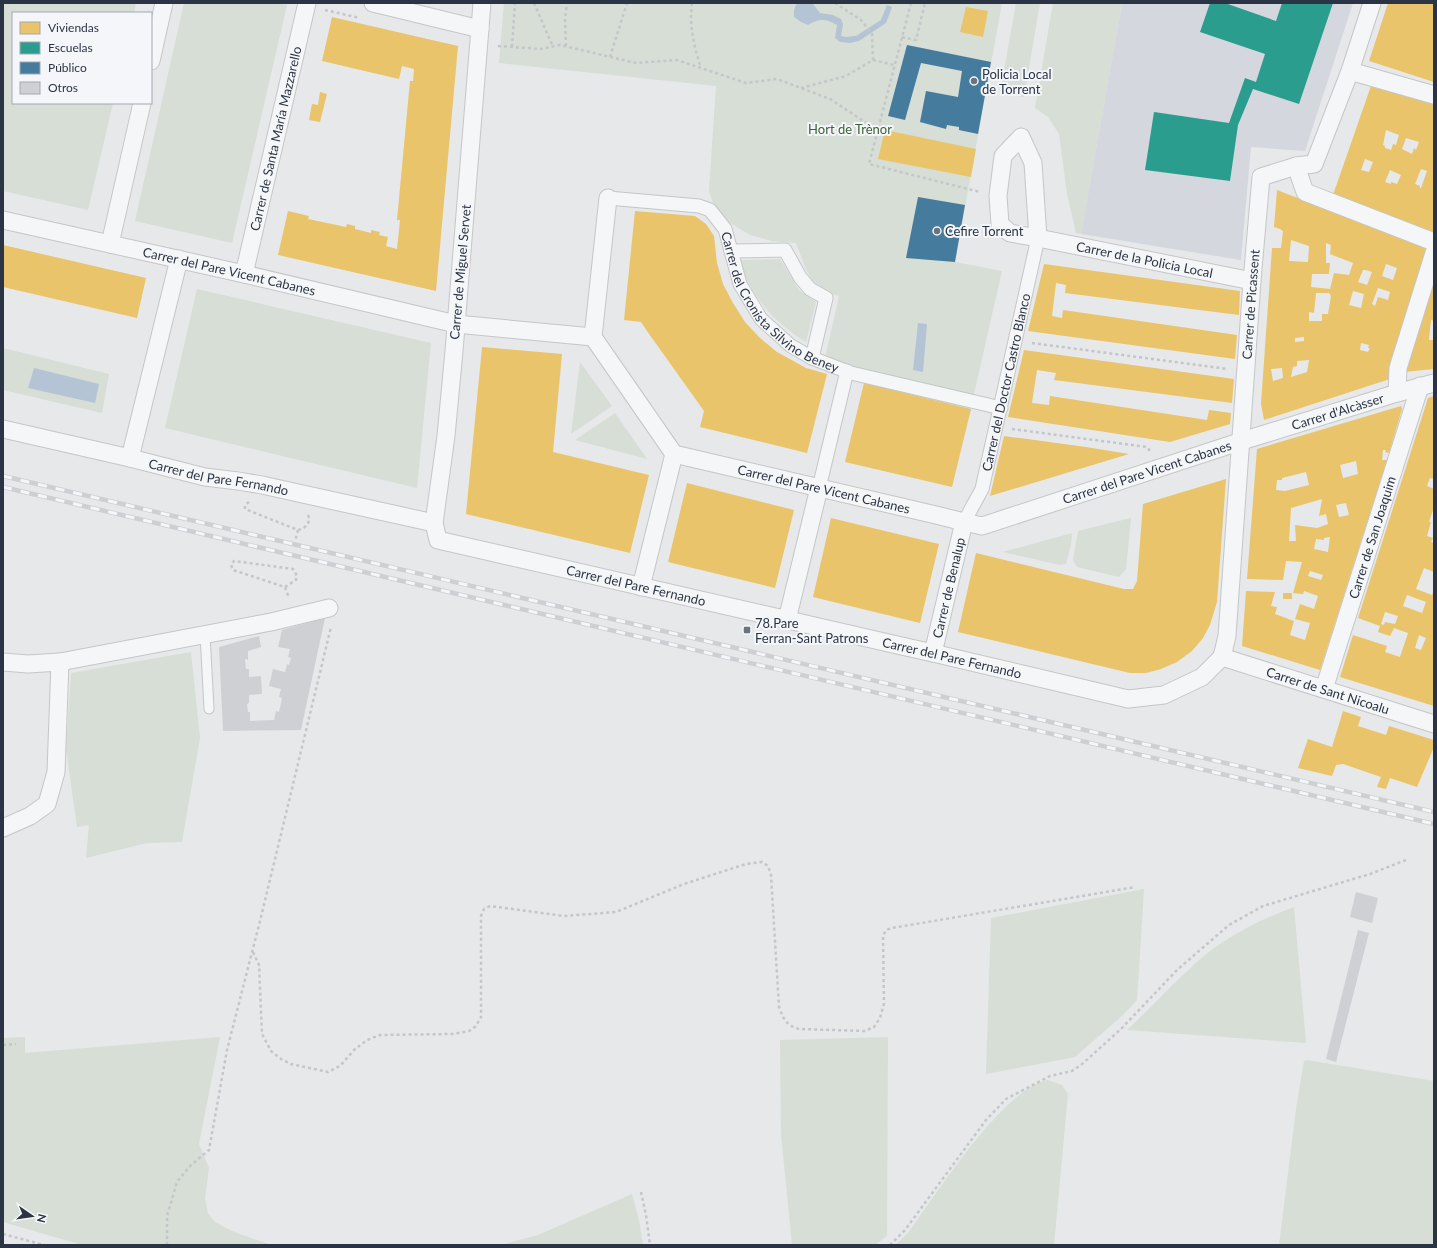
<svg xmlns="http://www.w3.org/2000/svg" width="1437" height="1248" font-family="Lato,sans-serif">
<style>
.built{fill:#d4d7dd}
.green{fill:#d6ded6}
.water{fill:#b4c4d5}
.homes{fill:#e9c46a;fill-rule:evenodd}
.schools{fill:#2a9d8f}
.public{fill:#457b9d}
.building{fill:#ced0d3}
.lines{fill:none;stroke-linecap:round;stroke-linejoin:round}
.service-casing{stroke:#c4c6c8;stroke-width:11}
.pedestrian-casing{stroke:#c4c6c8;stroke-width:15}
.minor-casing{stroke:#c4c6c8;stroke-width:19}
.path{stroke:#c5c6ca;stroke-width:2.5;stroke-dasharray:3 3;stroke-linecap:butt}
.service{stroke:#f5f6f7;stroke-width:9}
.pedestrian{stroke:#f5f6f7;stroke-width:13}
.minor{stroke:#f5f6f7;stroke-width:17}
.rail-casing{stroke:#cecfd2;stroke-width:4.5}
.rail{stroke:#f4f6f9;stroke-width:3;stroke-dasharray:9;stroke-linecap:butt}
.poi-dot{fill:#6c737f;stroke:#f4f6f9;stroke-width:1.5}
.labels{text-anchor:middle;dominant-baseline:central;stroke-width:4;stroke-linejoin:round;paint-order:stroke}
.poi-label{font-size:13px;fill:#2b3445;stroke:#f4f6f9;text-anchor:start}
.park-label{font-size:13px;fill:#3f6138;stroke:#f4f6f9}
.street-label{font-size:13px;fill:#2b3445;stroke:#f4f6f9}
</style>
<rect width="100%" height="100%" fill="#e6e8ea"/>
<path class="built" d="M 1122,3 L 1353,3 L 1305,151 L 1251,147 L 1241,260 L 1081,234 Z"/>
<path class="green" d="M 3,3 L 136,3 L 134,13 L 13,13 L 13,103 L 113,103 L 88,210 L 3,191 Z
M 184,3 L 278,3 L 287,5 L 232,243 L 135,221 Z
M 504,3 L 1002,3 L 955,262 L 1002,271 L 973,398 L 824,363 L 839,296 C 807,285 807,271 796,243 L 772,241 L 750,235 L 732,224 L 715,209 L 709,191 L 716,86 L 499,63 Z
M 1016,3 L 1040,3 L 1024,97 L 1000,93 Z
M 1053,3 L 1122,3 L 1081,234 L 1076,233 L 1067,194 L 1059,134 L 1048,117 L 1035,108 Z
M 780,259 L 799,290 L 816,302 L 806,342 C 772,322 752,296 738,260 Z
M 197,289 L 431,343 L 417,488 L 165,428 Z
M 3,348 L 109,374 L 102,413 L 3,390 Z
M 580,362 L 612,406 L 571,434 Z
M 615,413 L 647,459 L 575,440 Z
M 1131,518 L 1126,569 L 1119,577 L 1077,567 L 1073,560 L 1078,531 Z
M 1072,533 L 1071,545 L 1066,564 L 1060,565 L 1003,552 Z
M 191,652 L 200,738 L 182,842 L 147,843 L 86,858 L 89,825 L 77,827 L 66,749 L 71,673 Z
M 1144,889 L 1137,1000 L 1123,1015 L 1075,1057 L 986,1074 L 991,918 Z
M 1294,907 L 1306,1043 L 1127,1030 C 1151,1008 1173,983 1198,961 C 1226,937 1259,920 1294,907 Z
M 25,1037 L 25,1053 L 220,1037 L 199,1144 L 209,1168 L 205,1198 L 208,1213 L 214,1221 L 222,1226 L 237,1233 L 271,1245 L 82,1245 L 3,1222 L 3,1038 Z
M 888,1037 L 887,1236 L 875,1245 L 792,1245 L 781,1134 L 780,1040 Z
M 1307,1060 L 1434,1081 L 1434,1245 L 1279,1245 L 1296,1109 L 1304,1061 Z
M 1048,1080 L 1062,1085 L 1068,1094 L 1054,1245 L 895,1245 L 908,1233 C 935,1196 1004,1087 1048,1080 Z
M 632,1194 L 639,1220 L 643,1245 L 501,1245 L 538,1235 Z"/>
<path class="water" d="M 797,3 L 813,4 L 820,13 L 833,15 L 841,19 L 843,24 L 841,36 L 846,37 L 856,36 L 881,20 L 887,5 L 892,7 L 886,23 L 859,41 L 850,43 L 840,42 L 835,38 L 837,25 C 825,18 819,19 808,25 L 801,22 L 794,17 L 794,10 Z
M 918,323 L 927,324 L 923,372 L 913,370 Z
M 34,368 L 99,384 L 95,403 L 28,388 Z"/>
<path class="homes" d="M 1388,3 L 1434,3 L 1434,82 L 1369,61 Z
M 966,7 L 988,11 L 983,37 L 960,32 Z
M 332,17 L 458,46 L 436,291 L 278,255 L 288,211 L 309,216 L 308,219 L 346,227 L 347,224 L 355,226 L 355,229 L 371,233 L 371,230 L 380,232 L 379,235 L 388,237 L 386,246 L 397,249 L 400,220 L 397,220 L 410,81 L 413,81 L 414,69 L 402,66 L 399,79 L 322,61 Z
M 1372,83 L 1434,103 L 1434,234 L 1333,195 ZM 1386,130 L 1399,135 L 1396,145 L 1393,144 L 1391,150 L 1385,148 L 1385,146 L 1383,145 ZM 1406,138 L 1419,142 L 1416,150 L 1414,148 L 1412,154 L 1402,149 ZM 1365,159 L 1373,162 L 1369,172 L 1361,170 ZM 1421,169 L 1427,171 L 1421,188 L 1420,188 L 1420,186 L 1415,184 ZM 1390,170 L 1401,175 L 1397,184 L 1391,182 L 1391,184 L 1385,182 Z
M 320,92 L 327,94 L 320,122 L 309,120 L 312,104 L 318,105 Z
M 885,130 L 976,149 L 971,177 L 878,159 Z
M 1277,190 L 1429,249 L 1390,379 L 1264,420 L 1261,404 L 1272,248 L 1281,248 L 1283,231 L 1280,229 L 1274,227 ZM 1291,240 L 1309,246 L 1308,262 L 1289,261 ZM 1326,243 L 1331,245 L 1330,254 L 1353,263 L 1349,275 L 1334,273 L 1330,289 L 1311,287 L 1312,274 L 1329,274 L 1330,263 L 1326,263 ZM 1386,264 L 1397,268 L 1393,280 L 1382,276 ZM 1363,270 L 1366,270 L 1372,272 L 1367,285 L 1358,282 ZM 1378,288 L 1390,292 L 1388,300 L 1378,297 L 1375,306 L 1372,304 ZM 1353,291 L 1364,294 L 1361,308 L 1349,305 ZM 1316,293 L 1329,293 L 1331,296 L 1328,314 L 1322,314 L 1322,321 L 1309,321 L 1309,312 L 1314,313 ZM 1304,337 L 1304,341 L 1295,342 L 1295,338 ZM 1361,343 L 1369,345 L 1368,348 L 1370,348 L 1368,352 L 1360,350 ZM 1309,360 L 1307,372 L 1291,377 L 1293,367 L 1297,366 L 1297,361 ZM 1282,368 L 1283,378 L 1273,381 L 1271,369 Z
M 635,211 L 695,216 L 706,224 L 714,236 L 717,263 L 723,284 L 733,303 L 745,322 L 760,338 L 777,352 L 806,368 L 827,374 L 807,453 L 700,427 L 704,411 L 647,331 L 641,322 L 624,320 Z
M 3,245 L 146,278 L 137,318 L 3,287 Z
M 1044,264 L 1240,291 L 1239,315 L 1065,293 L 1066,285 L 1056,283 L 1052,316 L 1062,318 L 1063,310 L 1237,335 L 1235,359 L 1028,331 Z
M 1434,274 L 1434,321 L 1431,320 L 1429,339 L 1429,340 L 1434,340 L 1434,369 L 1404,372 Z
M 482,347 L 562,354 L 553,452 L 649,475 L 630,553 L 466,514 Z
M 1024,350 L 1234,379 L 1232,403 L 1054,380 L 1056,373 L 1037,370 L 1032,403 L 1049,405 L 1050,396 L 1207,420 L 1209,410 L 1231,413 L 1230,424 L 1170,442 L 1008,417 Z
M 864,383 L 971,409 L 952,487 L 845,462 Z
M 1434,396 L 1434,479 L 1430,478 L 1427,486 L 1434,489 L 1434,507 L 1429,522 L 1431,522 L 1427,536 L 1433,538 L 1431,542 L 1434,543 L 1434,572 L 1424,568 L 1416,589 L 1432,595 L 1434,590 L 1434,706 L 1340,677 L 1353,635 L 1387,646 L 1385,652 L 1400,657 L 1408,633 L 1394,628 L 1390,636 L 1378,632 L 1380,626 L 1358,618 L 1428,398 ZM 1407,595 L 1426,602 L 1422,613 L 1403,606 ZM 1385,612 L 1398,616 L 1395,624 L 1385,622 L 1384,625 L 1381,624 ZM 1419,635 L 1426,638 L 1421,650 L 1415,648 Z
M 1401,406 L 1402,409 L 1389,453 L 1385,452 L 1386,450 L 1383,450 L 1382,460 L 1387,460 L 1320,670 L 1242,646 L 1246,591 L 1275,592 L 1271,606 L 1277,607 L 1275,614 L 1294,621 L 1290,635 L 1305,640 L 1310,623 L 1295,619 L 1300,604 L 1314,609 L 1318,596 L 1304,591 L 1303,594 L 1293,593 L 1302,562 L 1286,561 L 1283,580 L 1247,579 L 1257,449 ZM 1356,461 L 1358,474 L 1343,478 L 1340,465 ZM 1306,472 L 1309,485 L 1285,491 L 1276,490 L 1277,480 L 1282,480 L 1282,478 ZM 1322,499 L 1319,516 L 1326,514 L 1328,524 L 1317,528 L 1295,525 L 1296,541 L 1289,541 L 1291,508 ZM 1346,503 L 1349,515 L 1339,517 L 1336,505 ZM 1330,537 L 1328,552 L 1314,549 L 1316,539 L 1324,540 L 1324,538 ZM 1310,571 L 1323,575 L 1321,580 L 1308,576 Z
M 1004,436 L 1086,447 L 1129,454 L 990,496 Z
M 1226,479 L 1217,602 L 1210,625 L 1203,638 L 1192,651 L 1177,662 L 1161,669 L 1146,673 L 1130,673 L 958,632 L 976,553 L 1124,589 L 1133,589 L 1137,581 L 1143,504 Z
M 687,483 L 794,510 L 775,588 L 668,562 Z
M 831,518 L 939,544 L 920,623 L 813,597 Z
M 1283,593 L 1292,593 L 1292,599 L 1283,599 Z
M 1343,711 L 1361,717 L 1358,726 L 1386,735 L 1389,726 L 1434,740 L 1434,747 L 1417,787 L 1390,778 L 1386,789 L 1377,787 L 1381,777 L 1343,764 L 1336,765 L 1332,776 L 1298,768 L 1308,739 L 1332,747 Z"/>
<path class="schools" d="M 1210,3 L 1225,3 L 1276,21 L 1282,3 L 1333,3 L 1299,104 L 1253,89 L 1238,125 L 1230,181 L 1145,170 L 1154,112 L 1229,123 L 1245,78 L 1256,82 L 1265,54 L 1200,32 Z"/>
<path class="public" d="M 907,45 L 991,62 L 978,134 L 959,130 L 959,127 L 947,125 L 946,129 L 920,122 L 926,91 L 958,97 L 962,71 L 921,63 L 905,120 L 888,116 Z
M 918,197 L 965,205 L 955,262 L 906,258 Z"/>
<path class="building" d="M 325,618 L 301,730 L 223,731 L 219,647 L 259,636 L 261,647 L 248,651 L 248,660 L 245,659 L 246,669 L 249,669 L 249,677 L 261,676 L 262,694 L 249,695 L 249,703 L 247,704 L 248,712 L 250,712 L 250,721 L 274,720 L 276,711 L 279,712 L 282,698 L 279,697 L 281,689 L 269,686 L 273,669 L 285,672 L 287,664 L 289,665 L 291,658 L 288,657 L 290,649 L 278,647 L 282,630 Z
M 1356,892 L 1378,898 L 1372,923 L 1350,917 Z
M 1358,930 L 1369,933 L 1336,1062 L 1326,1059 Z"/>
<g class="lines">
<defs>
<path id="service" d="M 205,634 L 209,709"/>
<g id="pedestrian">
<path id="s1" d="M 608,198 L 699,206 L 710,210 L 725,229 L 740,284 L 761,319 L 791,346 L 812,358 L 851,373 L 1001,408"/>
<path d="M 731,251 L 785,250 L 800,277 L 810,289 L 826,298 L 812,358"/>
<path d="M 819,488 L 847,371"/>
<path id="s2" d="M 964,522 L 982,489 L 1038,238"/>
</g>
<g id="minor">
<path d="M 373,3 L 480,29"/>
<path id="s3" d="M 482,3 L 454,351 L 446,436 L 434,523 L 438,540 L 906,647 L 933,653 L 1128,699 L 1164,695 L 1202,677 L 1222,657"/>
<path d="M 151,61 L 164,3"/>
<path d="M 1350,71 L 1434,95"/>
<path d="M 1296,166 L 1305,192 L 1434,242"/>
<path id="s4" d="M 608,198 L 593,337 L 674,454 L 936,515 L 964,522 L 982,526 L 1242,441 L 1397,393 L 1434,383"/>
<path id="s5" d="M 3,220 L 244,274 L 456,324 L 593,337"/>
<path id="s6" d="M 1038,238 L 1010,233 L 1000,224 L 998,196 L 1003,156 L 1021,137 L 1033,163 L 1038,238 L 1252,281"/>
<path d="M 110,244 L 142,103"/>
<path id="s7" d="M 244,274 L 307,3"/>
<path d="M 1397,393 L 1398,368 L 1434,253"/>
<path id="s8" d="M 3,429 L 130,458 L 205,477 L 238,481 L 262,485 L 434,523"/>
<path d="M 130,458 L 179,259"/>
<path d="M 641,587 L 674,454"/>
<path d="M 787,620 L 819,488"/>
<path id="s9" d="M 933,653 L 964,522"/>
<path id="s10" d="M 1222,657 L 1227,636 L 1252,281 L 1261,177 L 1296,166 L 1314,164 L 1350,71 L 1372,3"/>
<path id="s11" d="M 1222,657 L 1434,724"/>
<path d="M 3,662 L 28,664 L 60,662 L 271,622 L 329,608"/>
<path id="s12" d="M 1324,689 L 1420,386"/>
<path d="M 3,828 L 30,816 L 47,804 L 56,772 L 60,662"/>
</g>
</defs>
<use href="#service" class="service-casing"/>
<use href="#pedestrian" class="pedestrian-casing"/>
<use href="#minor" class="minor-casing"/>
<path class="path" d="M 534,3 L 553,47
M 692,3 C 689,26 694,46 701,68
M 835,3 L 861,20 L 872,34 L 873,60
M 911,3 L 869,164 L 980,192
M 325,10 L 360,18
M 902,37 L 916,40 L 925,3
M 498,46 L 541,49 L 560,45 L 636,63 L 677,60 L 746,83 L 777,79 L 830,99 L 877,130
M 566,46 L 565,19 L 567,3
M 512,47 L 515,3
M 610,57 L 627,3
M 801,88 L 846,76 L 873,60 L 894,65
M 1032,343 L 1228,369
M 1012,429 L 1147,447 L 1150,451
M 249,502 L 245,505 L 245,509 L 298,530 L 295,541
M 298,530 C 306,528 311,523 308,515
M 285,587 L 296,580 L 297,576 L 293,569 L 234,561 L 231,565 L 233,570 L 285,587 L 289,598
M 253,952 L 259,965 L 262,1034 L 271,1051 L 281,1059 L 291,1064 L 328,1072 L 340,1066 L 354,1050 L 367,1040 L 380,1035 L 452,1034 L 469,1031 L 476,1026 L 481,1017 L 481,916 L 484,909 L 490,906 L 564,916 L 616,912 L 684,884 L 746,864 L 762,862 L 768,866 L 771,875 L 779,1007 C 784,1020 786,1025 799,1029 L 865,1031 L 874,1027 L 880,1018 L 884,1004 L 883,936 L 886,930 L 892,928 L 1135,887
M 3,1045 L 16,1044
M 641,1192 L 646,1215 L 650,1245
M 3,1234 L 44,1245
M 167,1245 L 167,1216 L 177,1182 L 189,1167 L 209,1150 L 227,1050 L 260,921 L 331,627
M 890,1245 L 905,1230 L 986,1120 L 1006,1099 L 1050,1076 L 1072,1071 L 1081,1065 L 1121,1029 L 1177,970 L 1229,925 L 1263,906 L 1370,874 L 1406,860"/>
<use href="#service" class="service"/>
<use href="#pedestrian" class="pedestrian"/>
<use href="#minor" class="minor"/>
<defs>
<path id="rail" d="M 3,476 L 1434,812
M 3,487 L 1434,824"/>
</defs>
<use href="#rail" class="rail-casing"/>
<use href="#rail" class="rail"/>
</g>
<g class="poi-dot">
<circle cx="974" cy="81" r="4"/>
<circle cx="937" cy="231" r="4"/>
<rect x="743" y="626" width="8" height="8" rx="2"/>
</g>
<g class="labels">
<g class="poi-label">
<text x="982" y="74">Policia Local<tspan x="982" dy="15">de Torrent</tspan></text>
<text x="945" y="231">Cefire Torrent</text>
<text x="755" y="623">78.Pare<tspan x="755" dy="15">Ferran-Sant Patrons</tspan></text>
</g>
<g class="park-label">
<text x="850" y="129">Hort de Trènor</text>
</g>
<g class="street-label">
<text stroke="none"><textPath href="#s7" startOffset="139">Carrer de Santa María Mazzarello</textPath></text>
<text stroke="none"><textPath href="#s6" startOffset="349">Carrer de la Policia Local</textPath></text>
<text stroke="none"><textPath href="#s5" startOffset="232">Carrer del Pare Vicent Cabanes</textPath></text>
<text transform="translate(460 272) rotate(-85)">Carrer de Miguel Servet</text>
<text stroke="none"><textPath href="#s1" startOffset="224">Carrer del Cronista Silvino Beney</textPath></text>
<text stroke="none"><textPath href="#s10" startOffset="354">Carrer de Picassent</textPath></text>
<text stroke="none"><textPath href="#s2" startOffset="147">Carrer del Doctor Castro Blanco</textPath></text>
<text stroke="none"><textPath href="#s4" startOffset="972">Carrer d'Alcàsser</textPath></text>
<text stroke="none"><textPath href="#s4" startOffset="772">Carrer del Pare Vicent Cabanes</textPath></text>
<text stroke="none"><textPath href="#s8" startOffset="221">Carrer del Pare Fernando</textPath></text>
<text stroke="none"><textPath href="#s4" startOffset="436">Carrer del Pare Vicent Cabanes</textPath></text>
<text stroke="none"><textPath href="#s12" startOffset="159">Carrer de San Joaquim</textPath></text>
<text stroke="none"><textPath href="#s3" startOffset="743">Carrer del Pare Fernando</textPath></text>
<text stroke="none"><textPath href="#s9" startOffset="67">Carrer de Benalup</textPath></text>
<text stroke="none"><textPath href="#s3" startOffset="1067">Carrer del Pare Fernando</textPath></text>
<text stroke="none"><textPath href="#s11" startOffset="111">Carrer de Sant Nicoalu</textPath></text>
</g>
</g>
<rect width="1437" height="1248" fill="none" stroke="#2b3445" stroke-width="8"/>
<rect x="12" y="12" width="140" height="92" fill="#f4f6f9" stroke="#a4a8b1"/>
<rect x="20" y="22" width="20" height="12" fill="#e9c46a" stroke="#a4a8b1"/>
<text x="48" y="32" font-size="12" fill="#2b3445">Viviendas</text>
<rect x="20" y="42" width="20" height="12" fill="#2a9d8f" stroke="#a4a8b1"/>
<text x="48" y="52" font-size="12" fill="#2b3445">Escuelas</text>
<rect x="20" y="62" width="20" height="12" fill="#457b9d" stroke="#a4a8b1"/>
<text x="48" y="72" font-size="12" fill="#2b3445">Público</text>
<rect x="20" y="82" width="20" height="12" fill="#ced0d3" stroke="#a4a8b1"/>
<text x="48" y="92" font-size="12" fill="#2b3445">Otros</text>
<g transform="translate(32 1216) rotate(103)" stroke="#f4f6f9" stroke-width="3" paint-order="stroke">
<path d="M0-3L7 15L0 10L-7 15Z" fill="#2b3445"/>
<text y="-6" font-size="11" font-weight="bold" text-anchor="middle" fill="#2b3445">N</text>
</g>
</svg>
